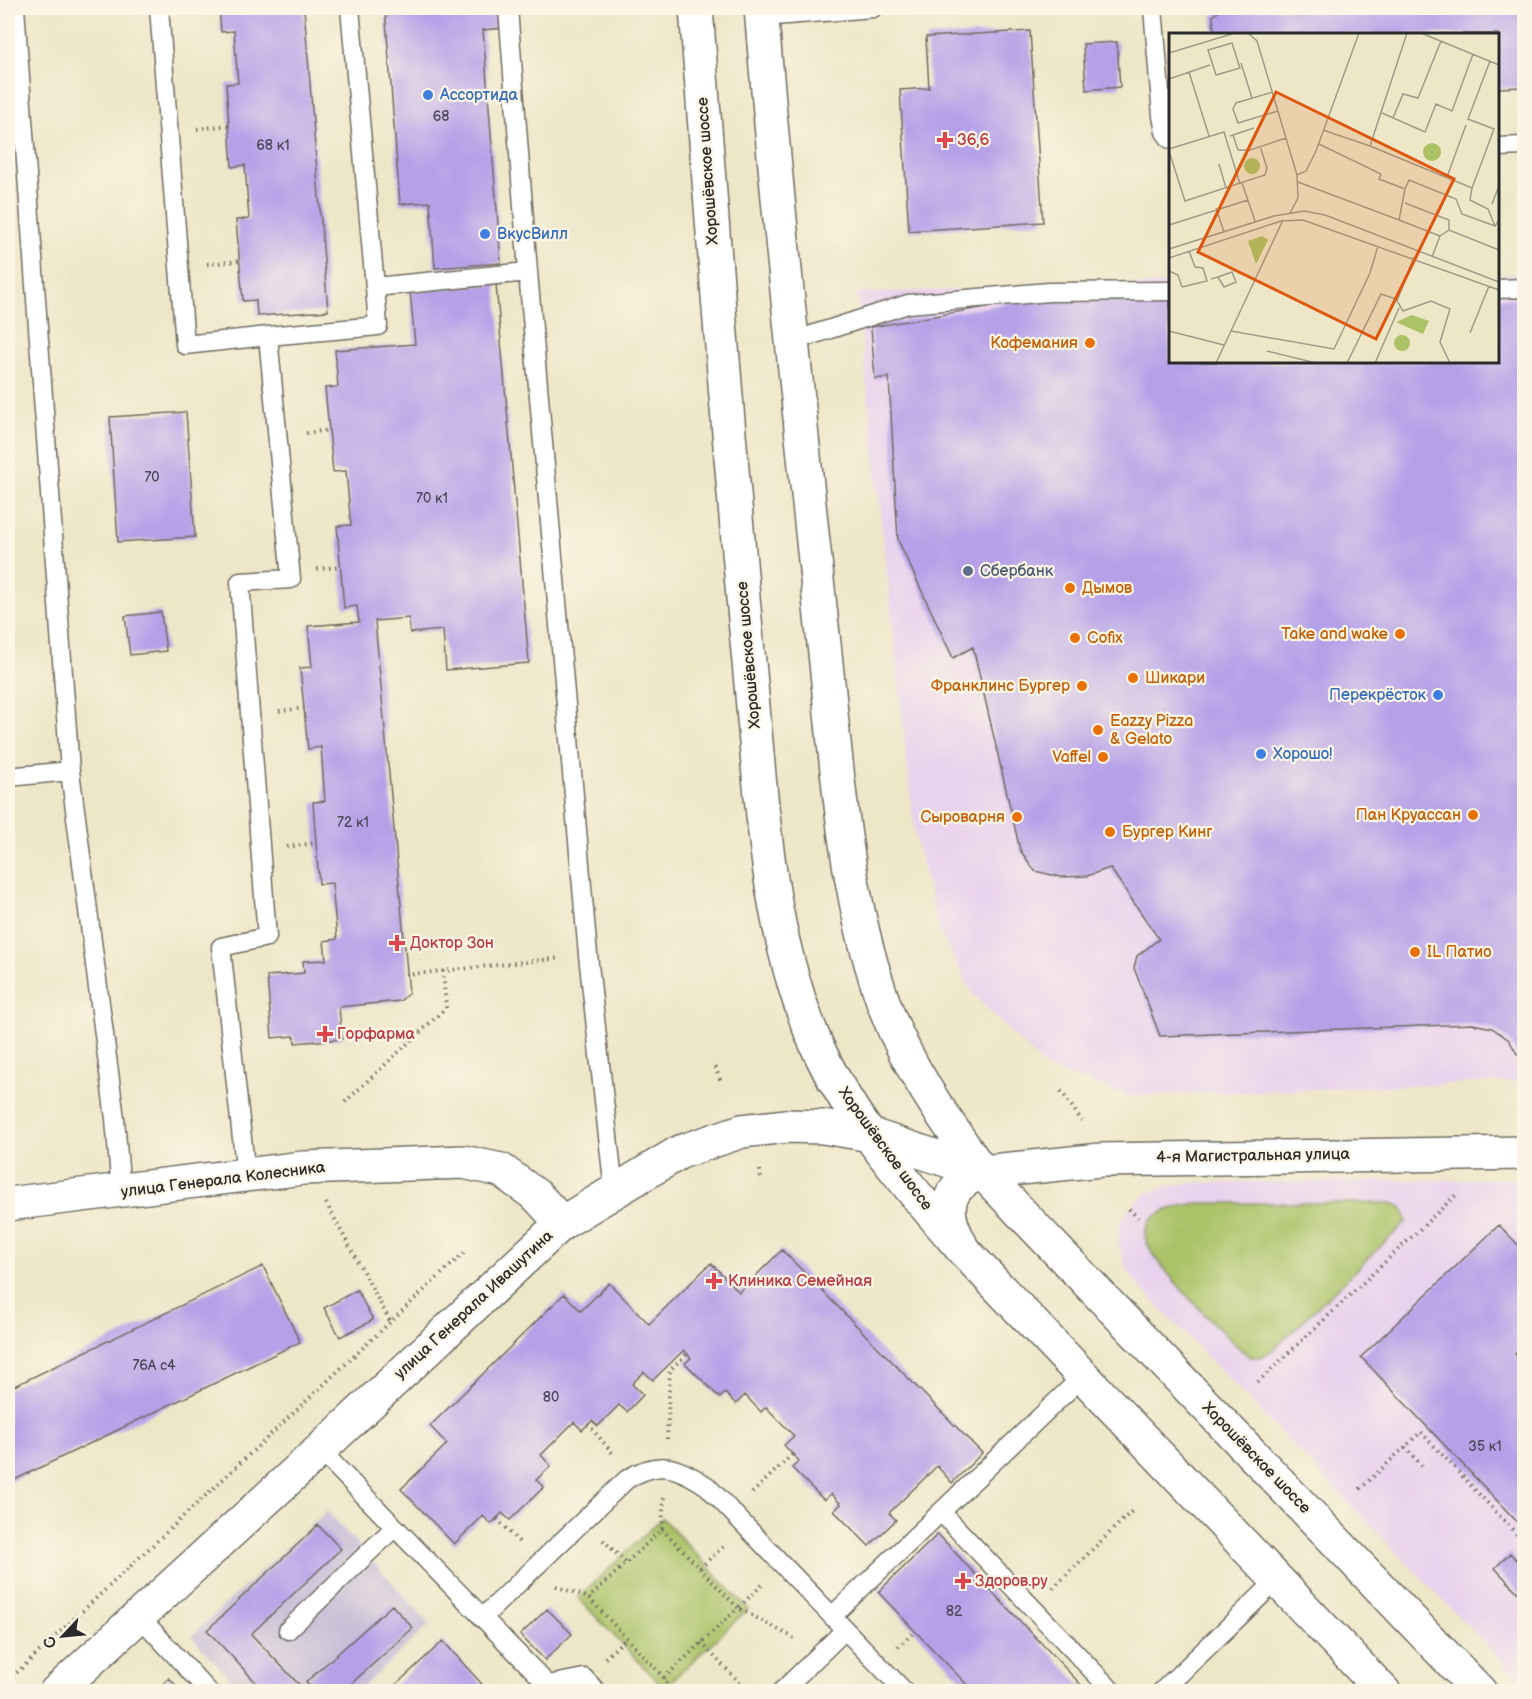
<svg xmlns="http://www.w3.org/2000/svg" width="1532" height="1699" font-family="'Balsamiq Sans',sans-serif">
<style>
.built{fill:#e9d2ed}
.industrial{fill:#c9bfd7}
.green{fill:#abc267;stroke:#6b7649;stroke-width:1.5}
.building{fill:#b6a1e8}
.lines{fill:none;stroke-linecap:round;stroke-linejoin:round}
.lane-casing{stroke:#6f6c62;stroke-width:21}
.street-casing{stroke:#6f6c62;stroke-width:36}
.secondary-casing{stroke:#6f6c62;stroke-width:36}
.path{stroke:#6f6c62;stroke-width:4;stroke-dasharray:1.5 4.5;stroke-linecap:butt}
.lane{stroke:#fff;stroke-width:18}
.street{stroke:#fff;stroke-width:33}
.secondary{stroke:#fff;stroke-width:33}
.shop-dot{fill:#3f7fe0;stroke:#fcf5e5;stroke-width:2}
.health-dot{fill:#e0444e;stroke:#fcf5e5;stroke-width:2}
.food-dot{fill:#e8710a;stroke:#fcf5e5;stroke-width:2}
.service-dot{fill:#5c6f8a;stroke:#fcf5e5;stroke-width:2}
.labels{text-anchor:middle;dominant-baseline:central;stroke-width:4.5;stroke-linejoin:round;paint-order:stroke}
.number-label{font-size:14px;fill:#4e485a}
.shop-label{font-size:16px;fill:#366cbe;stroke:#fcf5e5;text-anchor:start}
.health-label{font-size:16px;fill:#be3a42;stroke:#fcf5e5;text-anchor:start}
.street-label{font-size:16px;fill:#2b2b2b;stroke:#fcf5e5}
.food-label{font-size:16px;fill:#c56008;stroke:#fcf5e5;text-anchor:end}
.service-label{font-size:16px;fill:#4e5e75;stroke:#fcf5e5;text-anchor:start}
.inset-road{fill:none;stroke:#9f9b89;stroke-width:1.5}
.view{fill:#df570e;fill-opacity:0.15;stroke:#df570e;stroke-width:3}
.inset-edge{fill:none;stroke:#2b2b2b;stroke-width:3}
</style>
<rect width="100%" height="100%" fill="#fcf5e5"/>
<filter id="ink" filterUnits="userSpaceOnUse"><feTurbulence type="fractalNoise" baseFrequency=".0167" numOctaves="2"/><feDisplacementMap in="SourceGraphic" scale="12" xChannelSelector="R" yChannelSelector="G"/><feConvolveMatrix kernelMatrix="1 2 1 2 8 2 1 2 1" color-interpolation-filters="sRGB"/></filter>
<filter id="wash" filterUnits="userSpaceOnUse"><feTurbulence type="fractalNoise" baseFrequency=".008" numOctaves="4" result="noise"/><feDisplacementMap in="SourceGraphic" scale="24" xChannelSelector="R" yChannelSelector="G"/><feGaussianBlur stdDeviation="1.35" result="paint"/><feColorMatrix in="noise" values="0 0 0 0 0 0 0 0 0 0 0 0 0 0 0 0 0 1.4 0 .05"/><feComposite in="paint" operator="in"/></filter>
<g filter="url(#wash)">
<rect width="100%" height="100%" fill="#ede6c7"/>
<path class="built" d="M 1524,274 L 1524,1081 L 1131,1096 L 1046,1068 L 973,994 L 939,930 L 915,836 L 857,293 L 1170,284 L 1170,362 L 1498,362 L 1498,275 Z
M 1524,1179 L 1524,1684 L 1137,1284 L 1125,1266 L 1119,1245 L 1119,1225 L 1129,1209 L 1145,1194 L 1166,1187 L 1190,1183 Z"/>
<path class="industrial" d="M 327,1511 L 430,1624 L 358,1691 L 242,1691 L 191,1636 Z"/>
<path class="green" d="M 1197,1203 L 1391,1203 C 1403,1206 1405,1210 1406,1222 L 1273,1350 L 1261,1357 L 1250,1357 C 1230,1342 1145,1257 1145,1235 C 1146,1211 1179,1206 1197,1203 Z
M 662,1518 L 748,1609 L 664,1688 L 578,1598 Z"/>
<g id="blocks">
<path class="building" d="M 219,8 L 304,8 L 328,311 L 257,316 L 256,300 L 243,301 L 236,220 L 249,219 L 245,165 L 232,167 L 226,84 L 238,83 L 234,31 L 221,32 Z
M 385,8 L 502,8 L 504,28 L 483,30 L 501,263 L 435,268 L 430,202 L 400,204 Z
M 1223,8 L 1524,8 L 1524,87 L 1498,88 L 1498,34 L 1214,34 L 1213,16 Z
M 1030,31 L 1043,222 L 909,231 L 900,90 L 929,88 L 926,37 Z
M 1117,42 L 1120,87 L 1086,90 L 1083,44 Z
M 496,284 L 529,663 L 446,670 L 443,630 L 410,633 L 409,618 L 375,621 L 409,993 L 400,1001 L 339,1007 L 342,1039 L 295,1043 L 294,1036 L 272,1038 L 267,976 L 304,973 L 303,961 L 326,960 L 324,941 L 337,939 L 332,883 L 319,884 L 313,802 L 325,801 L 321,747 L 308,749 L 300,668 L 312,667 L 308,626 L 359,622 L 357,606 L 344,608 L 337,526 L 351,525 L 346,471 L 333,472 L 325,388 L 338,387 L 335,350 L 415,344 L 410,291 Z
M 1043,297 L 1170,297 L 1170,362 L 1498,362 L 1498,298 L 1524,298 L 1524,1053 L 1517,1054 L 1509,1040 L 1492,1028 L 1473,1024 L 1160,1036 L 1134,968 L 1137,956 L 1159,939 L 1110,868 L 1087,876 L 1061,877 L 1035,871 L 1020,850 L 973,647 L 953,658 L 898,540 L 889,377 L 875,379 L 871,327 Z
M 186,412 L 195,537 L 118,542 L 110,417 Z
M 161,612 L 166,651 L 130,655 L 125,616 Z
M 1499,1225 L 1524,1251 L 1524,1345 L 1515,1354 L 1524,1364 L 1524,1529 L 1361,1357 Z
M 782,1250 L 982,1453 L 952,1483 L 937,1466 L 889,1513 L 896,1520 L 869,1546 L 834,1511 L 841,1504 L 831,1494 L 824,1500 L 792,1468 L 799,1461 L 784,1445 L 794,1436 L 766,1407 L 761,1412 L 745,1395 L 736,1404 L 725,1393 L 720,1398 L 685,1363 L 691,1358 L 684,1350 L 653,1380 L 644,1372 L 632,1384 L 643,1395 L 627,1412 L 619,1405 L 598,1426 L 592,1421 L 582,1430 L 574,1422 L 541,1455 L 551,1466 L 536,1480 L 544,1487 L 510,1520 L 502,1513 L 491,1524 L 483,1516 L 454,1544 L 401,1489 L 447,1444 L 430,1426 L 564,1294 L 581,1311 L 609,1283 L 649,1324 L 711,1263 L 739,1292 Z
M 263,1266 L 300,1342 L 8,1483 L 8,1389 Z
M 357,1290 L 373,1320 L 340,1337 L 324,1308 Z
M 318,1525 L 341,1549 L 251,1634 L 306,1692 L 265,1692 L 207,1630 Z
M 938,1534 L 974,1573 L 1088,1692 L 974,1692 L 915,1631 L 878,1592 Z
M 1510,1553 L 1524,1569 L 1524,1594 L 1522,1597 L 1495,1568 Z
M 392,1605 L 413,1628 L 342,1692 L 314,1692 L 306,1682 Z
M 547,1609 L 572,1634 L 545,1660 L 520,1635 Z
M 443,1641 L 489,1692 L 388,1692 Z
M 169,1678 L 182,1692 L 154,1692 Z"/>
</g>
</g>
<g filter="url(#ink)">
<use href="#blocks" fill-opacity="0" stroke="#6f6c62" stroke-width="1.5"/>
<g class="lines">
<defs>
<path id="lane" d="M 15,8 L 70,771
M 159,8 L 185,345 L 268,336 L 291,579 L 240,582 L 267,937 L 221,947 L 246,1175
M 350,8 L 375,287
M 1153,8 L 1162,116 L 1165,132 L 1170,139
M 762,17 L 873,8
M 1498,147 L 1524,146
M 528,272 L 588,955 L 614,1191
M 1498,289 L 1524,288
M 268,336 L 378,326 L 375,287 L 528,272 L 508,8
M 793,341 L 908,304 L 1049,292 L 1170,291
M 8,777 L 70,771 L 115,1119 L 121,1192
M 320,1450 L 548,1685 L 547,1692
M 941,1512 L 1113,1692
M 832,1616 L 1082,1377
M 140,1617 L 209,1692
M 482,1618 L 626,1480 C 658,1459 677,1466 707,1486 L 905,1692
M 288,1630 L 395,1527
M 548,1685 L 584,1678 L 597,1692
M 781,1692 L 845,1630
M 1161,1692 L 1277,1580"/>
<path id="street" d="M 8,1204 L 303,1168 L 463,1162 L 501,1170 L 537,1196 L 562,1223
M 56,1692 L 320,1450 L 562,1223 L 680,1152 L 742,1131 L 786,1126 L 823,1127 L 871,1135"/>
<path id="secondary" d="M 696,8 C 712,223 728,438 748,652 C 761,781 763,917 813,1037 C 847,1117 907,1185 963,1250 L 1384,1692
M 761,8 C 778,214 800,420 822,626 C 837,754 841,890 887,1012 C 909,1070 946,1121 982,1172 L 1480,1692
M 871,1135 L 982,1172
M 960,1243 C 942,1210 945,1186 982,1172 L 1101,1160 L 1524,1153"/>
</defs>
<use href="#lane" class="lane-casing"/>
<use href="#street" class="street-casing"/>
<use href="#secondary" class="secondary-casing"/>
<path class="path" d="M 197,129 L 229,125
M 207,264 L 239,261
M 306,433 L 329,430
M 317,569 L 340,567
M 279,711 L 305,708
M 287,847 L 316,843
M 406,975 L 561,958
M 715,1067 L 721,1082
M 1061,1091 L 1082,1121
M 345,1102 L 446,1008 L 443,971
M 760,1170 L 761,1179
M 326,1203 L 391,1323
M 1129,1209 L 1138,1218
M 1258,1382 L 1456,1195
M 588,1424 L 615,1456
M 667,1439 L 670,1370 L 687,1354
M 1405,1447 L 1422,1466
M 1360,1489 L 1421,1432 L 1524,1542
M 752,1493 L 793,1454
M 497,1519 L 519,1542
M 662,1529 L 664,1495
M 603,1540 L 626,1563
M 1516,1560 L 1524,1552
M 700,1568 L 726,1544
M 762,1585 L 738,1608 L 794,1638
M 556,1586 L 589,1598
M 1053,1588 L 1134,1509
M 701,1643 L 749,1692
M 898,1647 L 915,1631
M 605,1658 L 626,1638
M 664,1678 L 738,1608 L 662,1529 L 589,1598 L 664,1678 L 670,1692
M 8,1681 L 467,1250"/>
<use href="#lane" class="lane"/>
<use href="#street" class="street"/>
<use href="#secondary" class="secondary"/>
</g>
</g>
<g class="shop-dot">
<circle cx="428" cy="95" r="6"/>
<circle cx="485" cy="234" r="6"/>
<circle cx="1438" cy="695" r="6"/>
<circle cx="1261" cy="754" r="6"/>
</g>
<g class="health-dot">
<path d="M942 131h6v6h6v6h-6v6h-6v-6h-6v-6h6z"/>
<path d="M394 934h6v6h6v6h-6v6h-6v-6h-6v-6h6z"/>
<path d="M322 1025h6v6h6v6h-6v6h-6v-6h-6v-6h6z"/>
<path d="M711 1272h6v6h6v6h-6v6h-6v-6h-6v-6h6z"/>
<path d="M960 1572h6v6h6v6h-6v6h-6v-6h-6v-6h6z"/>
</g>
<g class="food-dot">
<circle cx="1090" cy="343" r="6"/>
<circle cx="1070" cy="588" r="6"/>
<circle cx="1400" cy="634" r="6"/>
<circle cx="1075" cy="638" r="6"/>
<circle cx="1133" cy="678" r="6"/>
<circle cx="1082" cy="686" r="6"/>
<circle cx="1098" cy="730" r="6"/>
<circle cx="1103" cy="757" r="6"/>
<circle cx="1473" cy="815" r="6"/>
<circle cx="1017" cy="817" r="6"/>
<circle cx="1110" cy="832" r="6"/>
<circle cx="1415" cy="952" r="6"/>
</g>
<circle class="service-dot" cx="968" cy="571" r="6"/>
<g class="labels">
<g class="number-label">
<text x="441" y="116">68</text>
<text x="273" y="145">68 к1</text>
<text x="152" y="477">70</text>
<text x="432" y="498">70 к1</text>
<text x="353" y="822">72 к1</text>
<text x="154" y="1365">76А с4</text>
<text x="551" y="1397">80</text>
<text x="1485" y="1446">35 к1</text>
<text x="954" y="1611">82</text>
</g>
<g class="shop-label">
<text x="440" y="95">Ассортида</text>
<text x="497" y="234">ВкусВилл</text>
<text x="1426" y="695" text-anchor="end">Перекрёсток</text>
<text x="1273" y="754">Хорошо!</text>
</g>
<g class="health-label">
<text x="957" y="140">36,6</text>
<text x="410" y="943">Доктор Зон</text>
<text x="337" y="1034">Горфарма</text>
<text x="728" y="1281">Клиника Семейная</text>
<text x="975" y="1581">Здоров.ру</text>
</g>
<g class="street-label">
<text transform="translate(708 171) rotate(-94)">Хорошёвское шоссе</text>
<text transform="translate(749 655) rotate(-95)">Хорошёвское шоссе</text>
<text transform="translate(885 1149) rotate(54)">Хорошёвское шоссе</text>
<text transform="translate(1253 1156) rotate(-1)">4-я Магистральная улица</text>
<text transform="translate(223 1180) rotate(-7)">улица Генерала Колесника</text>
<text transform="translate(474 1305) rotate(-43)">улица Генерала Ивашутина</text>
<text transform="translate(1256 1458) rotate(46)">Хорошёвское шоссе</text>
</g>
<g class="food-label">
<text x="1078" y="343">Кофемания</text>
<text x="1082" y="588" text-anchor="start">Дымов</text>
<text x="1388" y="634">Take and wake</text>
<text x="1087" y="638" text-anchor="start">Cofix</text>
<text x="1145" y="678" text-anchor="start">Шикари</text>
<text x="1070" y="686">Франклинс Бургер</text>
<text x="1110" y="721" text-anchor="start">Eazzy Pizza<tspan x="1110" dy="18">&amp; Gelato</tspan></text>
<text x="1091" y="757">Vaffel</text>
<text x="1461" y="815">Пан Круассан</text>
<text x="1005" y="817">Сыроварня</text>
<text x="1122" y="832" text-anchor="start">Бургер Кинг</text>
<text x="1427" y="952" text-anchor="start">IL Патио</text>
</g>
<g class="service-label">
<text x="980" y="571">Сбербанк</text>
</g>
</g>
<g transform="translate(1169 33)">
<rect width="330" height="330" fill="#ede6c7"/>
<path d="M254 119a9 9 0 1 1 18 0a9 9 0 1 1-18 0ZM75 133a8 8 0 1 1 16 0a8 8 0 1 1-16 0ZM 93,203 L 99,207 L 87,231 L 79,208 ZM 243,282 L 260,288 L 254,301 L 227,289 ZM225 310a8 8 0 1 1 16 0a8 8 0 1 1-16 0Z" fill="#abc267"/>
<path class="inset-road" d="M 79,0 L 88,8 L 128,142 L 129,165 L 121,180M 252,0 L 330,32M 63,10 L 71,35 L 47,42 L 39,17 ZM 0,20 L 66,0M 72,30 L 83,65M 20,39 L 40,103M 0,46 L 41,32M 104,59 L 67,70 L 64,76 L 69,90 L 109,78M 213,80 L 256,99 L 267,71 L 283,78 L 304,21M 224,85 L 234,61 L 249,65 L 272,8M 154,97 L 201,113 L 238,0M 64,102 L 69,117 L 81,117 L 117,105M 61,103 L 85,95M 150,111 L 212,141 L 210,146 L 236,156 L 240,147 L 287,166 L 293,181 L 326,193 L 330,187M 201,113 L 303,155 L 325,96 L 299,86 L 321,28M 0,116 L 55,99 L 71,151M 0,118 L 16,168 L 96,142 L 98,135 L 91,113M 50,131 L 57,155M 128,142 L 137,138 L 147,118 L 190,0M 278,144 L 297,92M 129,149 L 230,187M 73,150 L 86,188M 303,155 L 301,167 L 319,176 L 326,193M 236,156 L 230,187 L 271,203M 236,170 L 280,187 L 280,197M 323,171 L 330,153M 47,175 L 55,199M 0,192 L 79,167M 0,216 L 105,183 L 135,178 L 156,182 L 330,249M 263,224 L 271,203 L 280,197 L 330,217M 0,225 L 112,188 L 134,187 L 330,257M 0,238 L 9,242 L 13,254M 42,246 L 49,244 L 63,239 L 67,249 L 55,254 L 49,244M 13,254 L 38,248 L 34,235 L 26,234 L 20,218M 228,268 L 245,224M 0,298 L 55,312M 62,298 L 165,316 L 201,240 L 209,213M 301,300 L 320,253M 98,318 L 147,330M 47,330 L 114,187M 178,330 L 212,261 L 227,266 L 234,278 L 262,268 L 281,276 L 271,309 L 281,330M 206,330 L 230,275"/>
<path class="view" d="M 107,59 L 285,146 L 207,306 L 29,219 Z"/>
<rect width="330" height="330" class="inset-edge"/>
</g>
<rect width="1532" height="1699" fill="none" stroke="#fcf5e5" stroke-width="30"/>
<g transform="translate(63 1636) rotate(244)" stroke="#fcf5e5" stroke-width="4.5" paint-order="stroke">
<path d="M0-4.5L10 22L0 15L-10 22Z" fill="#2b2b2b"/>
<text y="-9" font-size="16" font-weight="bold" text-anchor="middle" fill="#2b2b2b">С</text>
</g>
</svg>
